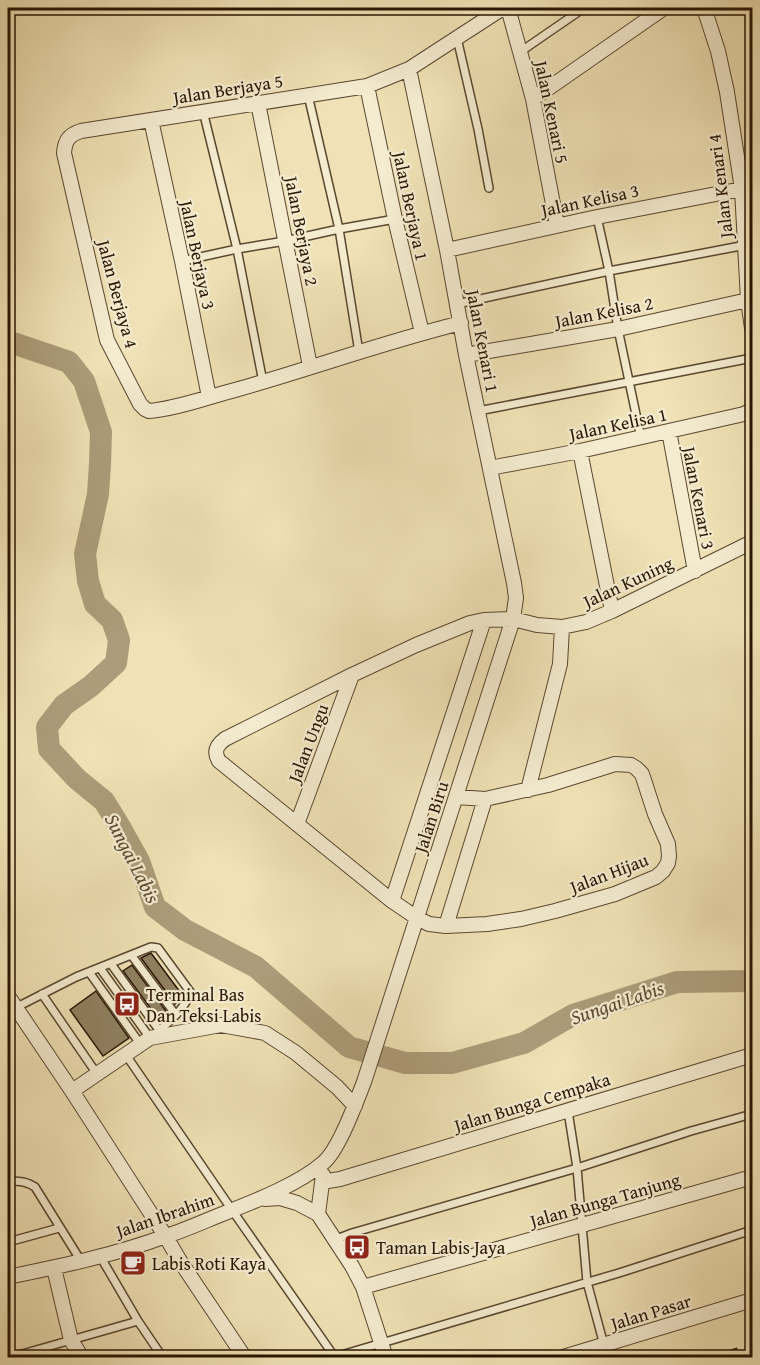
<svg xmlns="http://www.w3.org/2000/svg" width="760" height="1365" font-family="'Gentium Book Plus',serif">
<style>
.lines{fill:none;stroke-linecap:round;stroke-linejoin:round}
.river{stroke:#ac9c79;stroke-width:22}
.building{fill:#908060;stroke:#281502;stroke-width:1.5}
.service-casing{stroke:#5a482f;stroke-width:10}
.minor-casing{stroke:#5a482f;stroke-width:16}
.service{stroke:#f5ecd0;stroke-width:7}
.minor{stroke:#f5ecd0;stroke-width:14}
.rail{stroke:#281502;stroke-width:4;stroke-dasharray:10 10;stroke-linecap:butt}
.labels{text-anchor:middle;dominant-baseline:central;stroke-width:4.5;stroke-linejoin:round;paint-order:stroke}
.street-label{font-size:18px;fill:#281502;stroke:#f5ecd0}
.poi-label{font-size:18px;fill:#281502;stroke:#f5ecd0;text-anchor:start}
.water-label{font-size:20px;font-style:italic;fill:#5d4b32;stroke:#f5ecd0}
</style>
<rect width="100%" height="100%" fill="#f0e2b6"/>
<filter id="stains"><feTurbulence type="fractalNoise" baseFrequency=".00333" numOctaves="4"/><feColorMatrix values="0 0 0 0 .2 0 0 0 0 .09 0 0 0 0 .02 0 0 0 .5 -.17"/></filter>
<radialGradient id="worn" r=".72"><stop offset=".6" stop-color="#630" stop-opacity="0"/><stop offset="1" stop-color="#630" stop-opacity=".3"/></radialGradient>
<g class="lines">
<path class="river" d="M 8,340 L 10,342 L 69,362 L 84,381 L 101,432 L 100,464 L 98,494 L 85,554 L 88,581 L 95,604 L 112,620 L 119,640 L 116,663 L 91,686 L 64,705 L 47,727 L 49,749 L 77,779 L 104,801 L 120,827 L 139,861 L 155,907 L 185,930 L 256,967 L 349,1047 L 405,1063 L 452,1063 L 524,1043 L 573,1015 L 677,982 L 752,981"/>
</g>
<path class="building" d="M 151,953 L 183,996 L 175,1004 L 141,958 Z
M 132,965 L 166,1011 L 157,1017 L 123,971 Z
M 96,991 L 129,1038 L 103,1056 L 70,1010 Z"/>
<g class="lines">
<defs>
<path id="service" d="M 457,38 L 478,129 L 489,188
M 520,52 L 584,8
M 308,95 L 339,229 L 359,352
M 203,111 L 237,249 L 263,382
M 597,217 L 609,271 L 618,329 L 641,438
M 182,261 L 237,249 L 285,241 L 339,229 L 395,219
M 457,304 L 609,271 L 746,245
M 478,411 L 752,358
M 132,956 L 176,1015
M 111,964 L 159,1030
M 89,972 L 141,1045
M 42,994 L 97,1074
M 15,1008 L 76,977 L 151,947 L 158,948 L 191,993 C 182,1012 166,1025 150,1038 L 100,968
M 126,1055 L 232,1210 L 334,1356
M 568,1111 L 577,1168 L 587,1282 L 604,1345
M 747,1178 L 752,1195
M 8,1182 C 18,1180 26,1181 35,1187 L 81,1261
M 334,1240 L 352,1233 L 577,1168 L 691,1131 L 752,1114
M 8,1242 L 59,1228
M 100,1256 L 138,1321 L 163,1358
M 8,1358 L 138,1321
M 331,1358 L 619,1273 L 752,1230"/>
<path id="minor" d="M 508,8 L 533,99 L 557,225
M 704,8 L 718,51 L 727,92 L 742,189 L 748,300 L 752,328
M 367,86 L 395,219 L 422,333
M 533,99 L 664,8
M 258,103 L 310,366
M 151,120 L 182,261 L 209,397
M 447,250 L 597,217 L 742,189
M 461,323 C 384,342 310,369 235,390 C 208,397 176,409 149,411 L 145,409 L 140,404 L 107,340 L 64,153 C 65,140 69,135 81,131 L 367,86 L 409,69 L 503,8
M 466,355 L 618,329 L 748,300
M 669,431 L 695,571
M 580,451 L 612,611
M 490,468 L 580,451 L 744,414 L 752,410
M 528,790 L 560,664 L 562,627
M 457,797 L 485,799 L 548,785 L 615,764 L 631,765 L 636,768 L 642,774 L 655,814 L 668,844 L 669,856 L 668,863 L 663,871 L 656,877 L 615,894 L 555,911 L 521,919 L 487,924 L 446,926 L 429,924 L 417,918 L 392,901 L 219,761 C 213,751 217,745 225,739 L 352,675 L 416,645 L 470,623 L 484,620 L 513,619 L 537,625 L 562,627 L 586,622 L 612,611 L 752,542
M 297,824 L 352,675
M 392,901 L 484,620
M 446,926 L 485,799
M 8,996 L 72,1091 L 166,1237 L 180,1261 L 245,1358
M 72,1091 L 150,1038 L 221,1025 L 265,1033 L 296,1053 L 337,1087 L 355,1106
M 322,1182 L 340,1179 L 752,1055
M 265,1199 L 280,1198 L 297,1203 L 318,1214 L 352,1266 L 363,1287 L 386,1358
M 318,1214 L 323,1175
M 54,1268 L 71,1340 L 82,1358
M 8,1277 C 61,1266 115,1255 166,1236 C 188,1229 209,1219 230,1211 C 258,1200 300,1183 323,1163 C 339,1150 356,1102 364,1082 L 513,619 L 516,598 L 514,583 L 466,355 L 447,250 L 409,69
M 363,1287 L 752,1177
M 560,1358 L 752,1300"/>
</defs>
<use href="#service" class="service-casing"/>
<use href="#minor" class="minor-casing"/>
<use href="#service" class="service"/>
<use href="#minor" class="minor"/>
<path class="rail" d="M 709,1358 L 752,1345"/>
</g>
<defs>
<symbol id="bus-square" viewBox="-11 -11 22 22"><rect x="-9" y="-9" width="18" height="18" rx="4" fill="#8f2418" stroke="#f5ecd0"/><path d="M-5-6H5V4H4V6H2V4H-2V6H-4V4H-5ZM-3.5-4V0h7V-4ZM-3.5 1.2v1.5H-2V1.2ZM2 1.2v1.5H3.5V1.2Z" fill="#fff"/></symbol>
<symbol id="cafe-square" viewBox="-11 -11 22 22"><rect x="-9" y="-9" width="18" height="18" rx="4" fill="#8f2418" stroke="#f5ecd0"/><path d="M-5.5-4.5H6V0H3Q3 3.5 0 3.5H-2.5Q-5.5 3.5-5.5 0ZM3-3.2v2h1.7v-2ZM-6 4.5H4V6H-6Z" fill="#fff"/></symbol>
</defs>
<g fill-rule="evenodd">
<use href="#bus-square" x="112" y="989" width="30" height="30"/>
<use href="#bus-square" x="342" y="1232" width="30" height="30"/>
<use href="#cafe-square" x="118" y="1248" width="30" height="30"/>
</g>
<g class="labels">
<g class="street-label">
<text transform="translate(228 89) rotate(-9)">Jalan Berjaya 5</text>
<text transform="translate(552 112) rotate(78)">Jalan Kenari 5</text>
<text transform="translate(720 186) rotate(-97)">Jalan Kenari 4</text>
<text transform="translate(590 200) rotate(-12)">Jalan Kelisa 3</text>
<text transform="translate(411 206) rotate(78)">Jalan Berjaya 1</text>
<text transform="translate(302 231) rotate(79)">Jalan Berjaya 2</text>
<text transform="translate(198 255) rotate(78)">Jalan Berjaya 3</text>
<text transform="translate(118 294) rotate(75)">Jalan Berjaya 4</text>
<text transform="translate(604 312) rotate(-11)">Jalan Kelisa 2</text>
<text transform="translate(483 341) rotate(79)">Jalan Kenari 1</text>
<text transform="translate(618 424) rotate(-12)">Jalan Kelisa 1</text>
<text transform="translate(699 498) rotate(79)">Jalan Kenari 3</text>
<text transform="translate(628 582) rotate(-25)">Jalan Kuning</text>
<text transform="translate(308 743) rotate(-69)">Jalan Ungu</text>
<text transform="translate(431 817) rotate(-72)">Jalan Biru</text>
<text transform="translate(609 873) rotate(-21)">Jalan Hijau</text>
<text transform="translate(532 1102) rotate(-17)">Jalan Bunga Cempaka</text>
<text transform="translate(605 1200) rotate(-16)">Jalan Bunga Tanjung</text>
<text transform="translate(165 1215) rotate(-19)">Jalan Ibrahim</text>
<text transform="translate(651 1312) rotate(-17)">Jalan Pasar</text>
</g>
<g class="poi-label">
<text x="146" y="994">Terminal Bas<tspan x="146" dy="21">Dan Teksi Labis</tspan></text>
<text x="376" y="1247">Taman Labis Jaya</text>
<text x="152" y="1263">Labis Roti Kaya</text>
</g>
<g class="water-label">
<text transform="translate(133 858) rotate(63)">Sungai Labis</text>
<text transform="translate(617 1002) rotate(-19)">Sungai Labis</text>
</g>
</g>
<rect width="760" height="1365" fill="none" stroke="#f0e2b6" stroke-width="30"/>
<rect x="9" y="9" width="742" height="1347" fill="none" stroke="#281502" stroke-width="3"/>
<rect x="15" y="15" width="730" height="1335" fill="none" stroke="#281502" stroke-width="1.5"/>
<rect width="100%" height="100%" filter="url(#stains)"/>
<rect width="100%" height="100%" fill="url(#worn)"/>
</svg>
